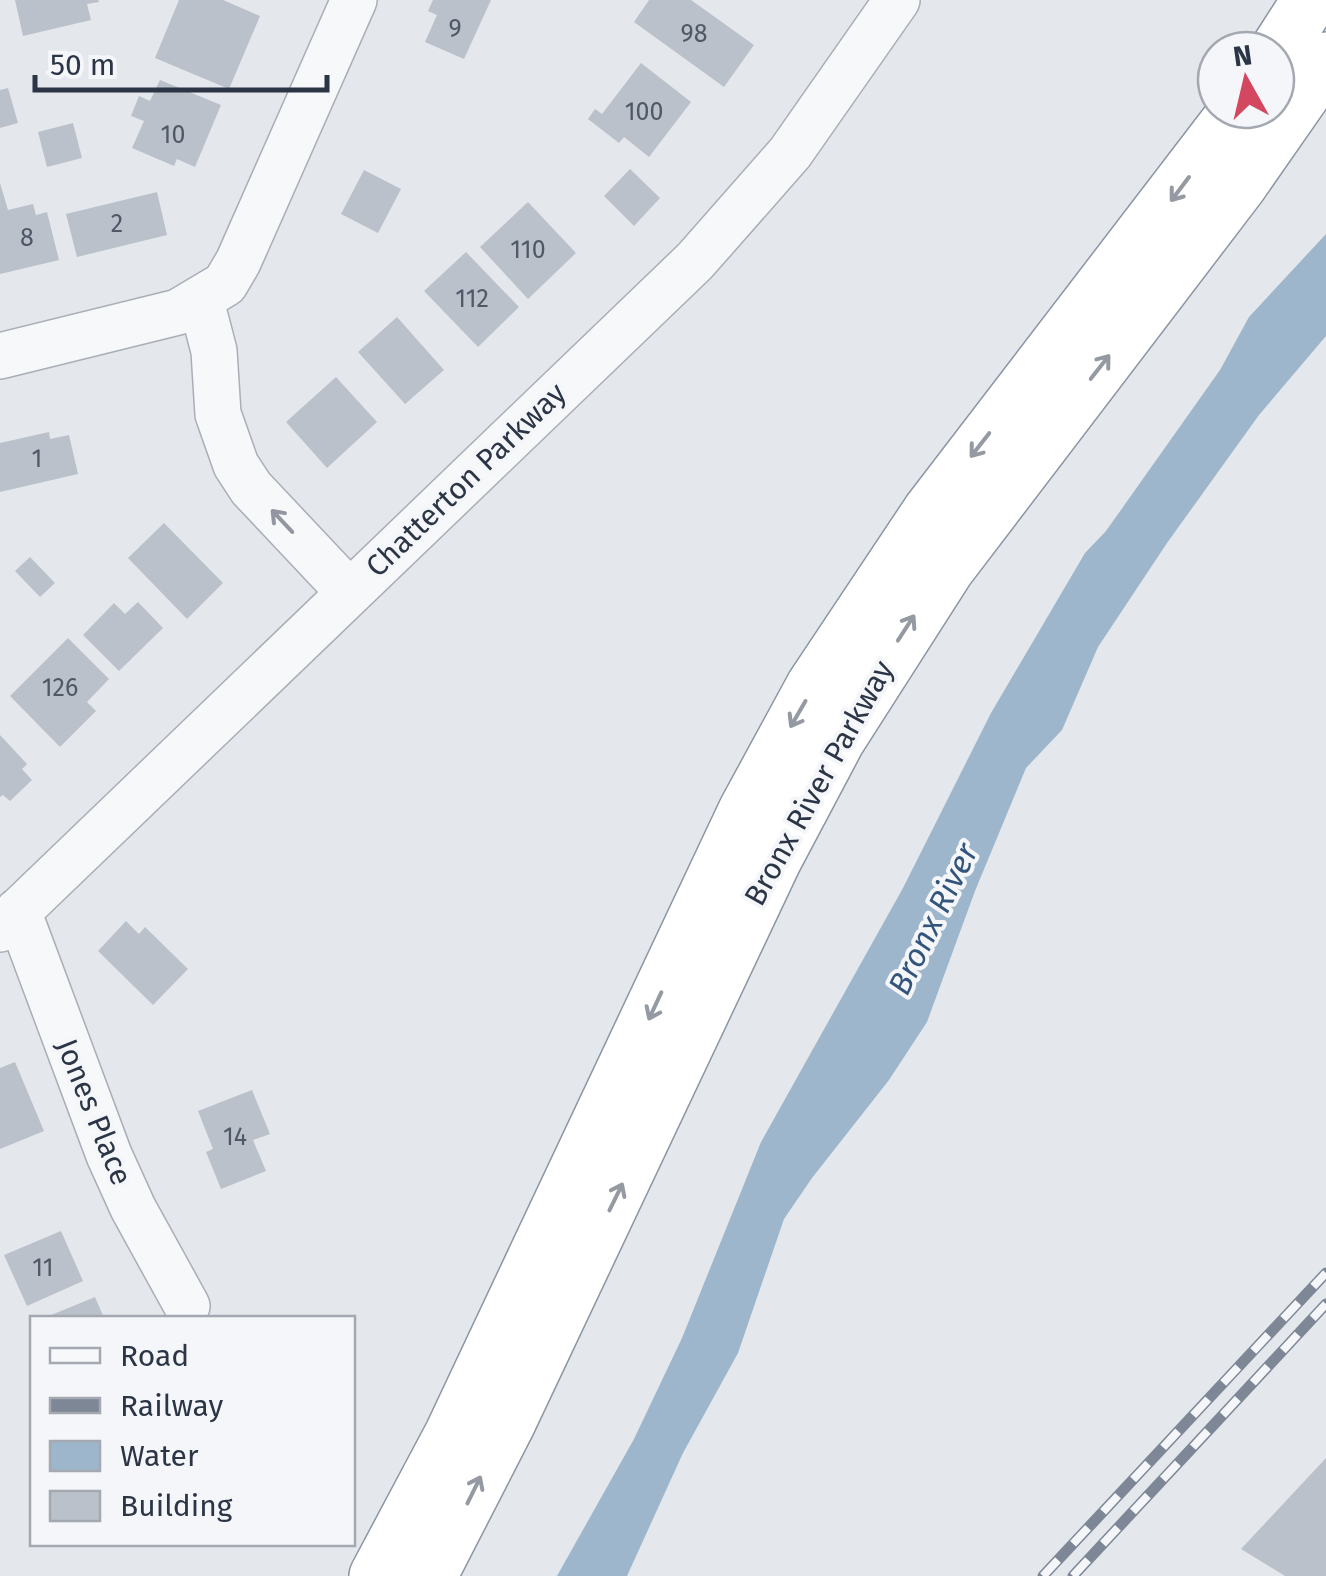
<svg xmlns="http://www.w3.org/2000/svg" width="1326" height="1576" font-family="'Fira Sans',sans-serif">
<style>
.water{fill:#9eb6cc}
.building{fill:#bbc1ca}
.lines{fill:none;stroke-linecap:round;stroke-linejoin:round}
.minor-casing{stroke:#a9aeb7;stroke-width:48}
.trunk-casing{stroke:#8b95a3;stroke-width:58}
.minor{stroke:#f7f8fa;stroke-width:45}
.trunk{stroke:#fff;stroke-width:55}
.rail-casing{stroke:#7d8796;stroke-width:11}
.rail{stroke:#f4f6f9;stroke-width:8;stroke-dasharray:22;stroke-linecap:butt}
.oneway{stroke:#959aa2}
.oneway2{stroke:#9196a0}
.labels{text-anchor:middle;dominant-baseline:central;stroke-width:8;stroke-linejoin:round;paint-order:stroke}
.number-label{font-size:25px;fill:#4f5866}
.street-label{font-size:30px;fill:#2b3545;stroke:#f4f6f9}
.water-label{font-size:32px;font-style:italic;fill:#33557b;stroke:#f4f6f9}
</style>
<rect width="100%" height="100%" fill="#e4e7ec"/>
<path class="water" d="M 1326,234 L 1326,336 L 1259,415 L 1167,543 L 1098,647 L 1062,730 L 1026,768 L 975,891 L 927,1022 L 889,1080 L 812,1178 L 784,1219 L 738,1353 L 683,1453 L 627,1576 L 557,1576 L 634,1439 L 682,1338 L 761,1142 L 903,888 L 991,713 L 1085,553 L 1106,531 L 1220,370 L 1249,317 Z"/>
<path class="building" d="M 15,0 L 98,0 L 99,2 L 87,4 L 91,20 L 23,36 Z
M 179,0 L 223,0 L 260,16 L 229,89 L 155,58 Z
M 433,0 L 491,0 L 464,59 L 425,42 L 437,15 L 428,11 Z
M 649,0 L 691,0 L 754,45 L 724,87 L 634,22 Z
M 641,63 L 691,102 L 649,157 L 624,137 L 619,143 L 588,119 L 595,109 L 602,114 Z
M 160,80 L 221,105 L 195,167 L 177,159 L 174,166 L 132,148 L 144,121 L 131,116 L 139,96 L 150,101 Z
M 8,88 L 18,123 L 0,128 L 0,90 Z
M 73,123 L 82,158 L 47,167 L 38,132 Z
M 630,169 L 660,198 L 634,226 L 604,196 Z
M 364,170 L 401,189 L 378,233 L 341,214 Z
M 0,183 L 8,210 L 33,204 L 36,215 L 47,212 L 59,260 L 0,274 Z
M 157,192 L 167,235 L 77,257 L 66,214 Z
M 528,202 L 576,253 L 528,299 L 480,247 Z
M 466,252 L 519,307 L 478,347 L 424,291 Z
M 397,317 L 444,370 L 405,404 L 358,352 Z
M 336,377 L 377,422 L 327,468 L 286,422 Z
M 49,432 L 50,439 L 69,435 L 78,474 L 0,492 L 0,443 Z
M 164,523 L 223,583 L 187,619 L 128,558 Z
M 30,557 L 55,583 L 40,597 L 15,571 Z
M 138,602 L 163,628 L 119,671 L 83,635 L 114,603 L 125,614 Z
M 68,638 L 109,679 L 87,702 L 96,711 L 60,747 L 10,696 Z
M 0,735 L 27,764 L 22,769 L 32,780 L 10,801 L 3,795 L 0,797 Z
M 126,921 L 139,934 L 145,927 L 188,969 L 153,1005 L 98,951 Z
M 15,1062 L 44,1131 L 0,1149 L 0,1068 Z
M 252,1090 L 270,1134 L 253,1140 L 266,1171 L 221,1189 L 206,1152 L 213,1149 L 198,1111 Z
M 61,1231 L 83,1281 L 27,1306 L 4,1255 Z
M 95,1297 L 104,1318 L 44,1318 Z
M 1326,1458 L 1326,1576 L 1285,1576 L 1241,1549 Z"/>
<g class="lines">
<defs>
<path id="minor" d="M 201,301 L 214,351 L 218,414 L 236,465 L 251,488 L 349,592
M 0,356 L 178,312 L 225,284 L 238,262 L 354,0
M 18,911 L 109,1155 L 133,1208 L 187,1306
M 0,929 L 695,261 L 790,153 L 897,0"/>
<path id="trunk" d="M 1276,53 L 1310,0
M 377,1576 L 452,1435 L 746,811 L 814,686 L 930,512 L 1238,110
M 429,1576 L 507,1424 L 773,861 L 837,740 L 947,568 L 1239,185 L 1326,60"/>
</defs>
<use href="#minor" class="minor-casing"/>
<use href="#trunk" class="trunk-casing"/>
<use href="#minor" class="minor"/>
<use href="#trunk" class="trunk"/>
<defs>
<path id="rail" d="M 1043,1576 L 1326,1273
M 1073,1576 L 1326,1304"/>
</defs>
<use href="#rail" class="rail-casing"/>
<use href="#rail" class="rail"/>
</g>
<defs><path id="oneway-shaft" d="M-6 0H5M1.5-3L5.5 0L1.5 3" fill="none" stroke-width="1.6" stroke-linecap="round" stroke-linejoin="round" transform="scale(2.5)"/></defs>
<g class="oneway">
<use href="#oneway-shaft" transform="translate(1180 189) rotate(127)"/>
<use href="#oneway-shaft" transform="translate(1100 367) rotate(-52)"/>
<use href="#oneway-shaft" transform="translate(980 445) rotate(128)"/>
<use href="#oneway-shaft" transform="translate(906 628) rotate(-57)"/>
<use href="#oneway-shaft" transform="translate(798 714) rotate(120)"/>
<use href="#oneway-shaft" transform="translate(655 1006) rotate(115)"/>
<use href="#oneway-shaft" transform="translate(616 1197) rotate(-64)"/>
<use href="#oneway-shaft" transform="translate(474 1490) rotate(-64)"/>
</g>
<use class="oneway2" href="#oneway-shaft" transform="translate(282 521) rotate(-133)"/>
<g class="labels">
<g class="number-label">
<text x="455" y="29">9</text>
<text x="694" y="34">98</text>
<text x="644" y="112">100</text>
<text x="173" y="135">10</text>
<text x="117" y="224">2</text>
<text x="27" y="238">8</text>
<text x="528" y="250">110</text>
<text x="472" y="299">112</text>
<text x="37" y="459">1</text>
<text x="60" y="688">126</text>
<text x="235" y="1137">14</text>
<text x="43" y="1268">11</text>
</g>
<g class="street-label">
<text transform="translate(466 480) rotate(-44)">Chatterton Parkway</text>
<text transform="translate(819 783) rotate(-61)">Bronx River Parkway</text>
<text transform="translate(94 1112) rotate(68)">Jones Place</text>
</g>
<g class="water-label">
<text transform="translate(933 919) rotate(-64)">Bronx River</text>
</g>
</g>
<rect x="30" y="1316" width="325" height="230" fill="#f4f6f9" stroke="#a4a9b1" stroke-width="2.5"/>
<rect x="50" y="1348" width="50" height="15" fill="#f7f8fa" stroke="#a4a9b1" stroke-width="2.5"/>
<text x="120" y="1366" font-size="30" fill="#2b3545">Road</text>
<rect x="50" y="1398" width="50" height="15" fill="#7d8796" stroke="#a4a9b1" stroke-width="2.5"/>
<text x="120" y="1416" font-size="30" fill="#2b3545">Railway</text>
<rect x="50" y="1441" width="50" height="30" fill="#9eb6cc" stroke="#a4a9b1" stroke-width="2.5"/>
<text x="120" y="1466" font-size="30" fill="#2b3545">Water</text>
<rect x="50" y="1491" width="50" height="30" fill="#bbc1ca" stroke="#a4a9b1" stroke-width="2.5"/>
<text x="120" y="1516" font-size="30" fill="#2b3545">Building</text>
<g transform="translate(1246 80) rotate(352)"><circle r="48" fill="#f4f6f9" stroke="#a4a9b1" stroke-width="2.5"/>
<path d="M0-8L18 38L0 25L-18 38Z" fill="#d34761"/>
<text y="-15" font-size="28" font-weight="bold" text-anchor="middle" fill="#2b3545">N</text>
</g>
<path d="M35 75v15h292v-15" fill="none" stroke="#2b3545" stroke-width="5"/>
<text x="50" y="75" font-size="30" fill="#2b3545" stroke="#f4f6f9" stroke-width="8" paint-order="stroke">50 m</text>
</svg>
